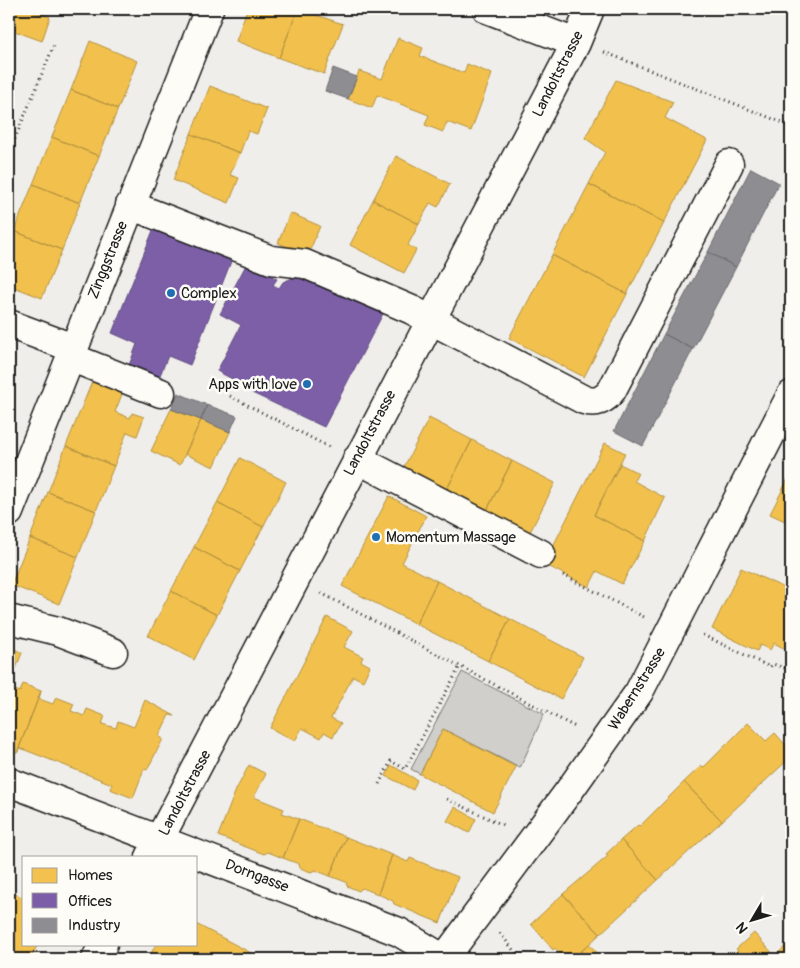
<svg xmlns="http://www.w3.org/2000/svg" width="800" height="968" font-family="Pangolin,sans-serif">
<style>
.green{fill:#d0cfcc;stroke:#767674}
.homes{fill:#f2c14e;stroke:#b2903f}
.offices{fill:#7b5ea7;stroke:#5e4a7d}
.industry{fill:#8d8d92;stroke:#6b6b6f}
.lines{fill:none;stroke-linecap:round;stroke-linejoin:round}
.minor-casing{stroke:#1c1c1c;stroke-width:31}
.path{stroke:#1c1c1c;stroke-width:3;stroke-dasharray:1 4;stroke-linecap:butt}
.minor{stroke:#fdfcf7;stroke-width:28}
.poi-dot{fill:#1f6fb2;stroke:#fdfcf7;stroke-width:2}
.labels{text-anchor:middle;dominant-baseline:central;stroke-width:5;stroke-linejoin:round;paint-order:stroke}
.street-label{font-size:15px;fill:#1c1c1c;stroke:#fdfcf7}
.poi-label{font-size:15px;fill:#1c1c1c;stroke:#fdfcf7;text-anchor:start}
</style>
<rect width="100%" height="100%" fill="#f0eeea"/>
<filter id="ink" filterUnits="userSpaceOnUse"><feTurbulence type="fractalNoise" baseFrequency=".02" numOctaves="2"/><feDisplacementMap in="SourceGraphic" scale="10" xChannelSelector="R" yChannelSelector="G"/><feConvolveMatrix kernelMatrix="1 2 1 2 8 2 1 2 1" color-interpolation-filters="sRGB"/></filter>
<g filter="url(#ink)">
<path class="green" d="M 462,672 L 544,714 L 520,768 L 443,729 L 420,774 L 411,769 Z"/>
<path class="homes" d="M 11,9 L 27,9 L 50,17 L 42,41 L 9,29 Z
M 247,9 L 298,9 L 279,58 L 236,41 Z
M 298,9 L 343,24 L 324,74 L 279,58 Z
M 398,38 L 423,48 L 420,56 L 464,73 L 467,64 L 492,74 L 471,131 L 447,122 L 443,132 L 425,125 L 429,115 L 377,95 L 372,108 L 348,99 L 359,71 L 382,79 Z
M 90,41 L 137,61 L 118,109 L 71,90 Z
M 616,80 L 673,102 L 665,118 L 707,140 L 664,223 L 589,184 L 605,152 L 585,138 Z
M 210,86 L 267,109 L 257,134 L 248,131 L 240,153 L 191,134 Z
M 71,90 L 118,109 L 99,156 L 52,137 Z
M 191,134 L 240,153 L 230,175 L 239,178 L 229,203 L 173,180 Z
M 52,137 L 99,156 L 80,203 L 33,184 Z
M 396,156 L 450,184 L 438,207 L 430,203 L 419,224 L 373,200 Z
M 33,184 L 80,203 L 62,250 L 14,231 Z
M 589,184 L 664,223 L 627,294 L 552,255 Z
M 373,200 L 419,224 L 408,245 L 416,250 L 404,273 L 350,245 Z
M 290,213 L 320,226 L 308,255 L 278,243 Z
M 14,231 L 62,250 L 42,298 L 9,285 L 9,245 Z
M 552,255 L 627,294 L 584,377 L 509,338 Z
M 96,372 L 126,384 L 115,412 L 130,418 L 132,413 L 144,417 L 137,436 L 127,432 L 114,466 L 66,446 Z
M 171,409 L 201,420 L 180,465 L 151,451 Z
M 429,418 L 472,440 L 447,489 L 404,467 Z
M 201,420 L 230,432 L 214,467 L 185,454 Z
M 472,440 L 512,461 L 487,510 L 447,489 Z
M 605,443 L 625,453 L 594,515 L 645,541 L 622,584 L 597,571 L 589,587 L 544,564 Z
M 66,446 L 114,466 L 96,511 L 48,492 Z
M 240,458 L 286,482 L 263,527 L 217,503 Z
M 512,461 L 555,483 L 530,532 L 487,510 Z
M 620,464 L 638,473 L 634,481 L 665,498 L 645,541 L 594,515 Z
M 791,473 L 791,524 L 770,514 Z
M 48,492 L 96,511 L 78,557 L 30,538 Z
M 389,496 L 426,516 L 402,563 L 437,581 L 416,624 L 342,586 Z
M 217,503 L 263,527 L 240,571 L 194,547 Z
M 30,538 L 78,557 L 59,604 L 11,585 Z
M 194,547 L 240,571 L 217,615 L 171,591 Z
M 741,568 L 791,591 L 791,652 L 774,643 L 770,650 L 760,645 L 757,651 L 712,629 Z
M 437,581 L 510,619 L 488,661 L 416,624 Z
M 171,591 L 217,615 L 194,660 L 148,636 Z
M 327,617 L 353,631 L 344,647 L 363,657 L 361,661 L 370,666 L 363,681 L 353,676 L 331,718 L 341,723 L 333,737 L 324,732 L 321,738 L 302,728 L 295,741 L 270,728 Z
M 510,619 L 583,657 L 561,699 L 488,661 Z
M 9,646 L 22,653 L 9,686 Z
M 23,684 L 41,691 L 17,753 L 9,750 L 9,687 L 20,692 Z
M 41,691 L 39,699 L 53,704 L 56,697 L 74,704 L 71,711 L 84,716 L 87,709 L 105,716 L 102,724 L 116,728 L 118,721 L 134,727 L 145,700 L 175,716 L 169,715 L 159,736 L 163,739 L 147,770 L 144,769 L 133,798 L 110,789 L 112,784 L 20,748 L 17,753 Z
M 748,723 L 766,741 L 775,733 L 791,751 L 791,757 L 722,821 L 684,782 L 701,766 L 703,768 Z
M 443,729 L 516,767 L 493,812 L 420,774 Z
M 249,765 L 266,774 L 254,797 L 284,809 L 282,813 L 299,819 L 283,858 L 268,852 L 264,854 L 218,836 L 236,790 Z
M 391,765 L 417,780 L 413,790 L 386,776 Z
M 684,782 L 722,821 L 658,880 L 621,840 L 638,825 L 640,826 Z
M 455,807 L 476,819 L 469,833 L 447,821 Z
M 299,819 L 346,837 L 330,876 L 315,870 L 311,872 L 300,868 L 299,864 L 283,858 Z
M 346,837 L 392,855 L 378,894 L 362,888 L 359,891 L 347,886 L 346,882 L 330,876 Z
M 621,840 L 658,880 L 600,934 L 563,894 L 608,856 L 606,854 Z
M 392,855 L 408,862 L 410,858 L 458,877 L 440,923 L 394,904 L 393,901 L 378,894 Z
M 9,891 L 24,898 L 24,944 L 38,944 L 30,959 L 17,959 L 9,955 Z
M 563,894 L 600,934 L 573,959 L 565,959 L 555,948 L 553,950 L 531,924 Z
M 196,924 L 251,953 L 248,959 L 148,959 L 156,944 L 196,944 Z
M 754,933 L 775,956 L 791,941 L 791,959 L 730,959 L 738,951 L 736,949 Z
M 589,944 L 603,959 L 573,959 Z"/>
<path class="offices" d="M 154,228 L 232,259 L 190,365 L 168,356 L 158,380 L 128,368 L 137,344 L 112,333 Z
M 247,263 L 277,279 L 273,285 L 279,288 L 283,282 L 302,274 L 386,308 L 324,427 L 252,393 L 253,390 L 217,371 L 241,325 L 220,314 Z"/>
<path class="industry" d="M 333,68 L 357,77 L 348,99 L 325,91 Z
M 751,168 L 779,183 L 736,267 L 708,252 Z
M 708,252 L 736,267 L 693,349 L 664,334 Z
M 664,334 L 693,349 L 643,446 L 614,431 Z
M 178,393 L 207,405 L 201,420 L 171,409 Z
M 207,405 L 237,416 L 230,432 L 201,420 Z"/>
<g class="lines">
<defs>
<path id="minor" d="M 487,9 L 576,43
M 130,205 L 271,260 L 305,264 L 412,310 L 584,400 C 596,404 605,400 612,390 L 729,164
M 9,324 L 73,348
M 70,357 L 161,393
M 357,459 L 541,554
M 9,512 L 209,9
M 9,619 L 58,631 L 113,652
M 9,782 L 399,932 L 444,959
M 150,857 L 576,43 L 590,9
M 96,959 L 103,944
M 444,959 L 569,791 L 639,692 L 791,395"/>
</defs>
<use href="#minor" class="minor-casing"/>
<path class="path" d="M 604,52 L 791,126
M 9,153 L 54,45
M 230,396 L 329,447
M 563,575 L 644,617
M 321,593 L 577,728
M 703,635 L 770,667 L 773,664 L 791,670
M 379,784 L 391,761 L 405,769 L 460,666
M 447,799 L 505,826
M 500,933 L 518,956"/>
<use href="#minor" class="minor"/>
</g>
</g>
<g class="poi-dot">
<circle cx="171" cy="293" r="5"/>
<circle cx="307" cy="384" r="5"/>
<circle cx="376" cy="537" r="5"/>
</g>
<g class="labels">
<g class="street-label">
<text transform="translate(558 74) rotate(-63)">Landoltstrasse</text>
<text transform="translate(108 260) rotate(-68)">Zinggstrasse</text>
<text transform="translate(370 433) rotate(-62)">Landoltstrasse</text>
<text transform="translate(637 689) rotate(-58)">Wabernstrasse</text>
<text transform="translate(185 793) rotate(-62)">Landoltstrasse</text>
<text transform="translate(257 876) rotate(21)">Dorngasse</text>
</g>
<g class="poi-label">
<text x="181" y="293">Complex</text>
<text x="297" y="384" text-anchor="end">Apps with love</text>
<text x="386" y="537">Momentum Massage</text>
</g>
</g>
<rect width="800" height="968" fill="none" stroke="#fdfcf7" stroke-width="30"/>
<rect x="15" y="15" width="770" height="938" fill="none" stroke="#1c1c1c" stroke-width="2" filter="url(#ink)"/>
<rect x="22" y="856" width="175" height="90" fill="#fdfcf7" stroke="#a3a29f"/>
<rect x="32" y="868" width="25" height="15" fill="#f2c14e" stroke="#a3a29f"/>
<text x="68" y="880" font-size="15" fill="#1c1c1c">Homes</text>
<rect x="32" y="893" width="25" height="15" fill="#7b5ea7" stroke="#a3a29f"/>
<text x="68" y="906" font-size="15" fill="#1c1c1c">Offices</text>
<rect x="32" y="918" width="25" height="15" fill="#8d8d92" stroke="#a3a29f"/>
<text x="68" y="930" font-size="15" fill="#1c1c1c">Industry</text>
<g transform="translate(752 920) rotate(232)" stroke="#fdfcf7" stroke-width="4" paint-order="stroke">
<path d="M0-4L9 19L0 12L-9 19Z" fill="#1c1c1c"/>
<text y="-8" font-size="14" font-weight="bold" text-anchor="middle" fill="#1c1c1c">N</text>
</g>
</svg>
